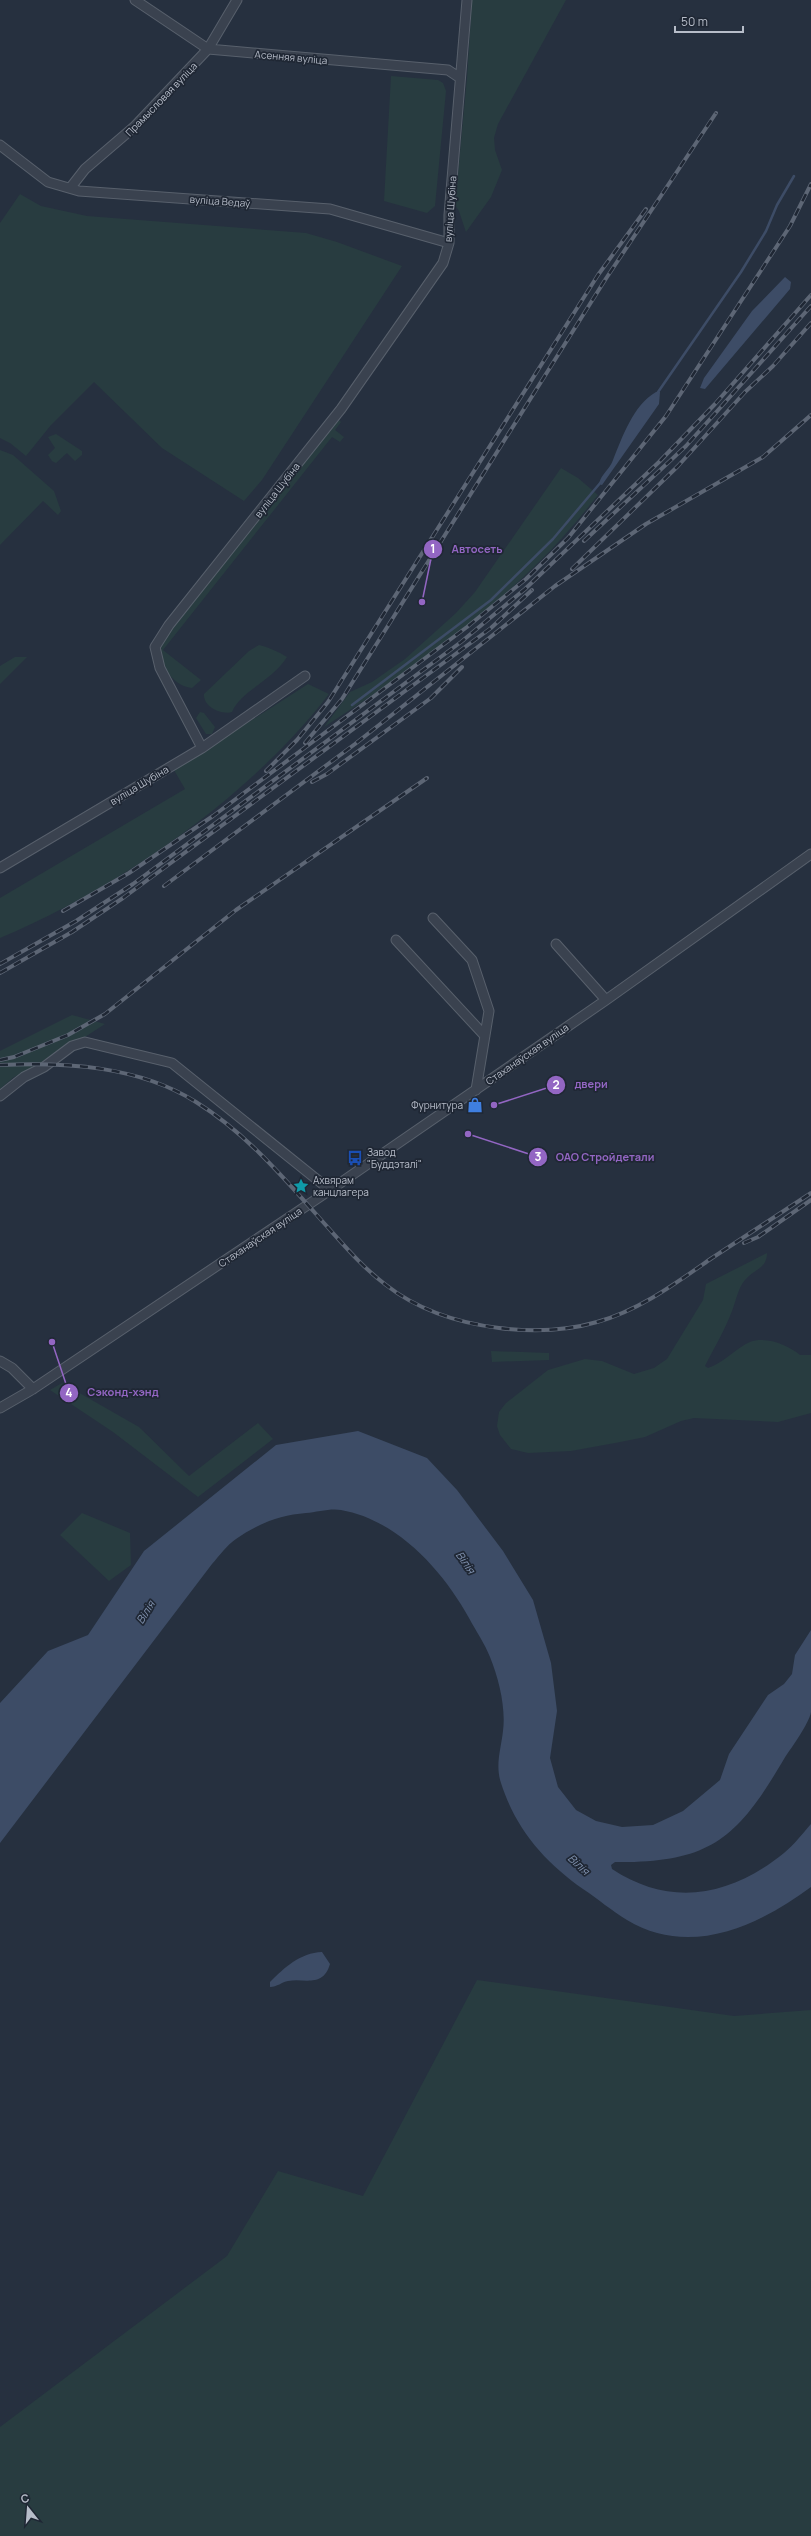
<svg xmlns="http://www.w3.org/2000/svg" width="811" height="2536" font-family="Manrope,sans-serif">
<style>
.green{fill:#283c40}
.water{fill:#3d4c66}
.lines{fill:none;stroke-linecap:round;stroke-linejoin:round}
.stream{stroke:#3d4c66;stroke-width:2.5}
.minor-casing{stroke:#58606c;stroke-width:11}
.minor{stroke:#3a424f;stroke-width:9}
.rail-casing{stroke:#5d6675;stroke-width:4}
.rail{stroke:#1f2734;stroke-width:2.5;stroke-dasharray:8;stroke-linecap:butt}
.labels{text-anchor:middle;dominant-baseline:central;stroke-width:3.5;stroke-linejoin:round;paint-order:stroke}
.street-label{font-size:10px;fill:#b7bdc9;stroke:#1f2734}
.poi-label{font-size:10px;fill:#b7bdc9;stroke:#1f2734;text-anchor:start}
.water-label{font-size:11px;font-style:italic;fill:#8092af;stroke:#1f2734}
.leader{fill:none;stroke:#9366c3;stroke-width:1.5}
.callout-dot{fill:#9366c3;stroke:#1f2734;stroke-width:1.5}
.mark-label{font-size:12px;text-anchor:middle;font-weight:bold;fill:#fff}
.callout-label{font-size:11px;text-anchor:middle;font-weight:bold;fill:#9366c3;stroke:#1f2734;stroke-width:3.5;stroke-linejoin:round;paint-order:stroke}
</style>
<rect width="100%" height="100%" fill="#26303f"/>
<path class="green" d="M 472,0 L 566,0 L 498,124 L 494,138 L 495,150 L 502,170 L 491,197 L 466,232 L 459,211 L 455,205 L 467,78 Z
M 391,76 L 438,80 L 443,83 L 446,91 L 435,206 L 427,213 L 384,201 Z
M 20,194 L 41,206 L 87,216 L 306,233 L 337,242 L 402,266 L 262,480 L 244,501 L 162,448 L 94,382 L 51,425 L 26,456 L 10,443 L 0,438 L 0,223 Z
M 338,419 L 341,422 L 335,430 L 344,437 L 340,442 L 332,437 L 163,650 L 201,680 L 192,688 C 175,687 156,664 160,647 C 162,641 167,635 170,630 Z
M 56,434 L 82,451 L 82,455 L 75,461 L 67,453 L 56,463 L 52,461 L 48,455 L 55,448 L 48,437 Z
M 0,450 L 13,455 L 54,491 L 61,511 L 58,515 L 43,501 L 0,545 Z
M 561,468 L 578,478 L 598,495 C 579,519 559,543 536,565 C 473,627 398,679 324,727 L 350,692 L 372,682 L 405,659 L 456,613 L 475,592 Z
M 259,645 C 266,646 281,653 287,657 C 272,681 241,691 232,712 C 221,715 203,707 204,694 L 249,651 Z
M 15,657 L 27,657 L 0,684 L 0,666 Z
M 308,684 L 329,694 C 251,796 119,888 0,938 L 0,898 L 185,789 L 174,770 Z
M 200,712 L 204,713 L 215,727 L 212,734 L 206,734 L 196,718 Z
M 72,1015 L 105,1024 L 37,1068 L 14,1077 L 0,1089 L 0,1051 Z
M 767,1253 C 767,1269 754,1269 745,1280 C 738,1288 736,1301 732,1311 C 725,1330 714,1348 705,1366 L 708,1368 C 725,1362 736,1348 750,1342 C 766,1336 788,1345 800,1355 L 811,1355 L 811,1413 L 778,1422 L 694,1418 L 681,1421 L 645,1437 L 615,1443 L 571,1451 L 528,1453 L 511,1449 L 500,1435 L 497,1426 L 499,1412 L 506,1403 L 548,1370 L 585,1359 L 602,1361 L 634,1374 L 654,1368 L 667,1359 L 703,1300 L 706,1284 Z
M 491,1351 L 549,1353 L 549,1360 L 492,1362 Z
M 62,1383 L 139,1427 L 189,1476 L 258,1423 L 273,1439 L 198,1497 L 113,1432 L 50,1390 Z
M 82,1513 L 130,1533 L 131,1565 L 109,1581 L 60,1535 Z
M 477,1980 L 734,2016 L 811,2010 L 811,2536 L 0,2536 L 0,2427 L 227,2256 L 278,2171 L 363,2196 Z"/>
<path class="water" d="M 785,277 L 791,282 L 790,289 L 705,389 L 700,388 L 704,378 L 752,311 Z
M 656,392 L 660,392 L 659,404 L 602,485 L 599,484 C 601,474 610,469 613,460 C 622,438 633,405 656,392 Z
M 358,1431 L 427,1458 L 457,1490 L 503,1551 L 533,1600 L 551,1663 L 557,1711 L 550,1758 L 558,1787 L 576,1810 L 596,1821 L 622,1827 L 653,1825 L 683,1811 L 720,1780 L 729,1754 L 768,1695 L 784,1684 L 792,1674 L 795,1655 L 811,1630 C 811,1654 811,1689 811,1712 C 809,1724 791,1748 784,1759 C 737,1839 710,1863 615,1862 L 611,1865 L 612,1869 C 671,1908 731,1896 784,1853 C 794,1845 802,1834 811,1824 L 811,1887 C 758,1926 690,1958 627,1920 C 612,1911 598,1899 583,1889 C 545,1862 516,1830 501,1783 C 495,1765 501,1749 503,1731 C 506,1708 499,1679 490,1657 C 485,1644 476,1631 469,1618 C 443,1571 398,1520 341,1510 C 331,1508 317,1512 306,1513 C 280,1515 257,1524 236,1539 C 227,1545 219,1556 212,1564 L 0,1843 L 0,1703 L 48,1651 L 88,1635 L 144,1551 L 276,1445 Z
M 322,1952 L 330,1964 C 323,1988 305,1978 288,1981 C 282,1982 277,1987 270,1987 L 270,1982 C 285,1967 300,1953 322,1952 Z"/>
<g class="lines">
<path class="stream" d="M 656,395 L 741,272 L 766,231 L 777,205 L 794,176
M 352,705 L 491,600 L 553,539 L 601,482"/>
<defs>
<path id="minor" d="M 135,0 L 208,49 L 448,70 L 460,78
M 0,145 L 48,182 L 79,191 L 330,209 L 449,243
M 71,187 L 85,169 L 134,127 L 208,49 L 237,0
M 202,748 L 160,668 L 155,647 L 169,625 L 341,409 L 443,263 L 449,243 L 449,215 L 467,0
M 0,868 L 202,748 L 305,676
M 433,918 L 472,960 L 489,1011 L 476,1090
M 396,940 L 485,1036
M 556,944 L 606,1000
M 0,1096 L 24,1077 L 44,1067 L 72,1046 L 85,1042 L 172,1063 L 330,1190
M 0,1361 L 12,1368 L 33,1389
M 0,1408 L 33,1389 L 333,1188 L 606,1000 L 811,854"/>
</defs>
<use href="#minor" class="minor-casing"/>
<use href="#minor" class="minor"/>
<defs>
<path id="rail" d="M 584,541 L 686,446 L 811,306
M 572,569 L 678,466 L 745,392 L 773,366 L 811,323
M 305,743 L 342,699 L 605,280 L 716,113
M 266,771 L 297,740 L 328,702 L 598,275 L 646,209
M 312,782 L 327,774 L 431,698 L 462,667
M 164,886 L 355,744 L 555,586 L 646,524 L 763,457 L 811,415
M 63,911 L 129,873 L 213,816 L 467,627 L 526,579 L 568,538 L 666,416 L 790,226 L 811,184
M 0,964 L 76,921 L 133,884 L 461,642 L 525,589 L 659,462 L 715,404 L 811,295
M 0,973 L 72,932 L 123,898 L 491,628 L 532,590
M 0,1060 L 14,1057 L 68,1035 L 105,1014 L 236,910 L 427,778
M 0,1065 C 66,1062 139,1066 196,1102 C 246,1133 284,1178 323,1222 C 343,1244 362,1267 386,1285 C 418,1310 459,1323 499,1328 C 532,1332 566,1331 597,1322 C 640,1310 676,1283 712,1258 C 745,1236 778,1215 811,1193
M 744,1243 L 758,1237 L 811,1200"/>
</defs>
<use href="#rail" class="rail-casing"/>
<use href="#rail" class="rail"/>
</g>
<defs>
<symbol id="shop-bare" viewBox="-9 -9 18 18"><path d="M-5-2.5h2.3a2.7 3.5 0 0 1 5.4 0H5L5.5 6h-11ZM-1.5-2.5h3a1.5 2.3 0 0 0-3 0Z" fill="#3f7fe0" stroke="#1f2734" stroke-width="2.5" paint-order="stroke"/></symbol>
<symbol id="bus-bare" viewBox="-9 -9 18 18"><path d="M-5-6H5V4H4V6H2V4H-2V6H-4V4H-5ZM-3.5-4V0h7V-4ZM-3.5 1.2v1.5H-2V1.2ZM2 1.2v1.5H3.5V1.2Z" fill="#1a4fb4" stroke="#1f2734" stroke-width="2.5" paint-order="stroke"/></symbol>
<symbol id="sight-bare" viewBox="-9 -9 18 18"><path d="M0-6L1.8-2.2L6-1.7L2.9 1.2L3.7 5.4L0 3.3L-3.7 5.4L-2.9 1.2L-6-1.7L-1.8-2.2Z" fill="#0f9aa8" stroke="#1f2734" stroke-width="2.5" paint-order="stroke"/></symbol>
</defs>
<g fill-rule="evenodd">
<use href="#shop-bare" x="464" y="1094" width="22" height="22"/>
<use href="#bus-bare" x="344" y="1147" width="22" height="22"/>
<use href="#sight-bare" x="290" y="1175" width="22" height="22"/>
</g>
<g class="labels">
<g class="street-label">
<text transform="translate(291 57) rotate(5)">Асенняя вуліца</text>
<text transform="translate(161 99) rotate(-46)">Прамысловая вуліца</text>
<text transform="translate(220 201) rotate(4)">вуліца Ведаў</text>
<text transform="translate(450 209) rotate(-86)">вуліца Шубіна</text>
<text transform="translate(277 490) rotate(-52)">вуліца Шубіна</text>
<text transform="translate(139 785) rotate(-31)">вуліца Шубіна</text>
<text transform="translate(527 1054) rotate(-35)">Стаханаўская вуліца</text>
<text transform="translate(260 1237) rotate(-34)">Стаханаўская вуліца</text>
</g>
<g class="poi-label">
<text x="463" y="1105" text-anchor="end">Фурнитура</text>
<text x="367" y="1152">Завод<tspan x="367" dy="12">"Буддэталі"</tspan></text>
<text x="313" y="1180">Ахвярам<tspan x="313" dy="12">канцлагера</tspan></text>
</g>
<g class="water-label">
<text transform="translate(466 1562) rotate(55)">Вілія</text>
<text transform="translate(145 1612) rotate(-59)">Вілія</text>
<text transform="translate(579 1864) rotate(42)">Вілія</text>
</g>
</g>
<path class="leader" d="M422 602L433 549M494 1105L556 1085M468 1134L538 1157M52 1342L69 1393"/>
<g class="callout-dot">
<circle cx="422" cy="602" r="4"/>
<circle cx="494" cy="1105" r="4"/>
<circle cx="468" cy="1134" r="4"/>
<circle cx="52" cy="1342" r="4"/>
<circle cx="433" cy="549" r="10"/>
<circle cx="556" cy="1085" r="10"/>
<circle cx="538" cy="1157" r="10"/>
<circle cx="69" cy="1393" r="10"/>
</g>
<g class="mark-label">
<text x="433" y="553">1</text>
<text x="556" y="1089">2</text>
<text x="538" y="1161">3</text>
<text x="69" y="1397">4</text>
</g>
<g class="callout-label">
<text x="477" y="553">Автосеть</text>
<text x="591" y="1088">двери</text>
<text x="605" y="1161">ОАО Стройдетали</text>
<text x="123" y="1396">Сэконд-хэнд</text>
</g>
<g transform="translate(28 2508) rotate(343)" stroke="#1f2734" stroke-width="3" paint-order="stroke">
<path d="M0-3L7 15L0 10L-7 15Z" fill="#b7bdc9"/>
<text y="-6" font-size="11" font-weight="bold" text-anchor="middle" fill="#b7bdc9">С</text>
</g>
<path d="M675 26v6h68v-6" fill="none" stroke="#b7bdc9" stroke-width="2"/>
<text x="681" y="26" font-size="12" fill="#b7bdc9" stroke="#1f2734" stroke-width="3" paint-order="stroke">50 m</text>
</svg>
